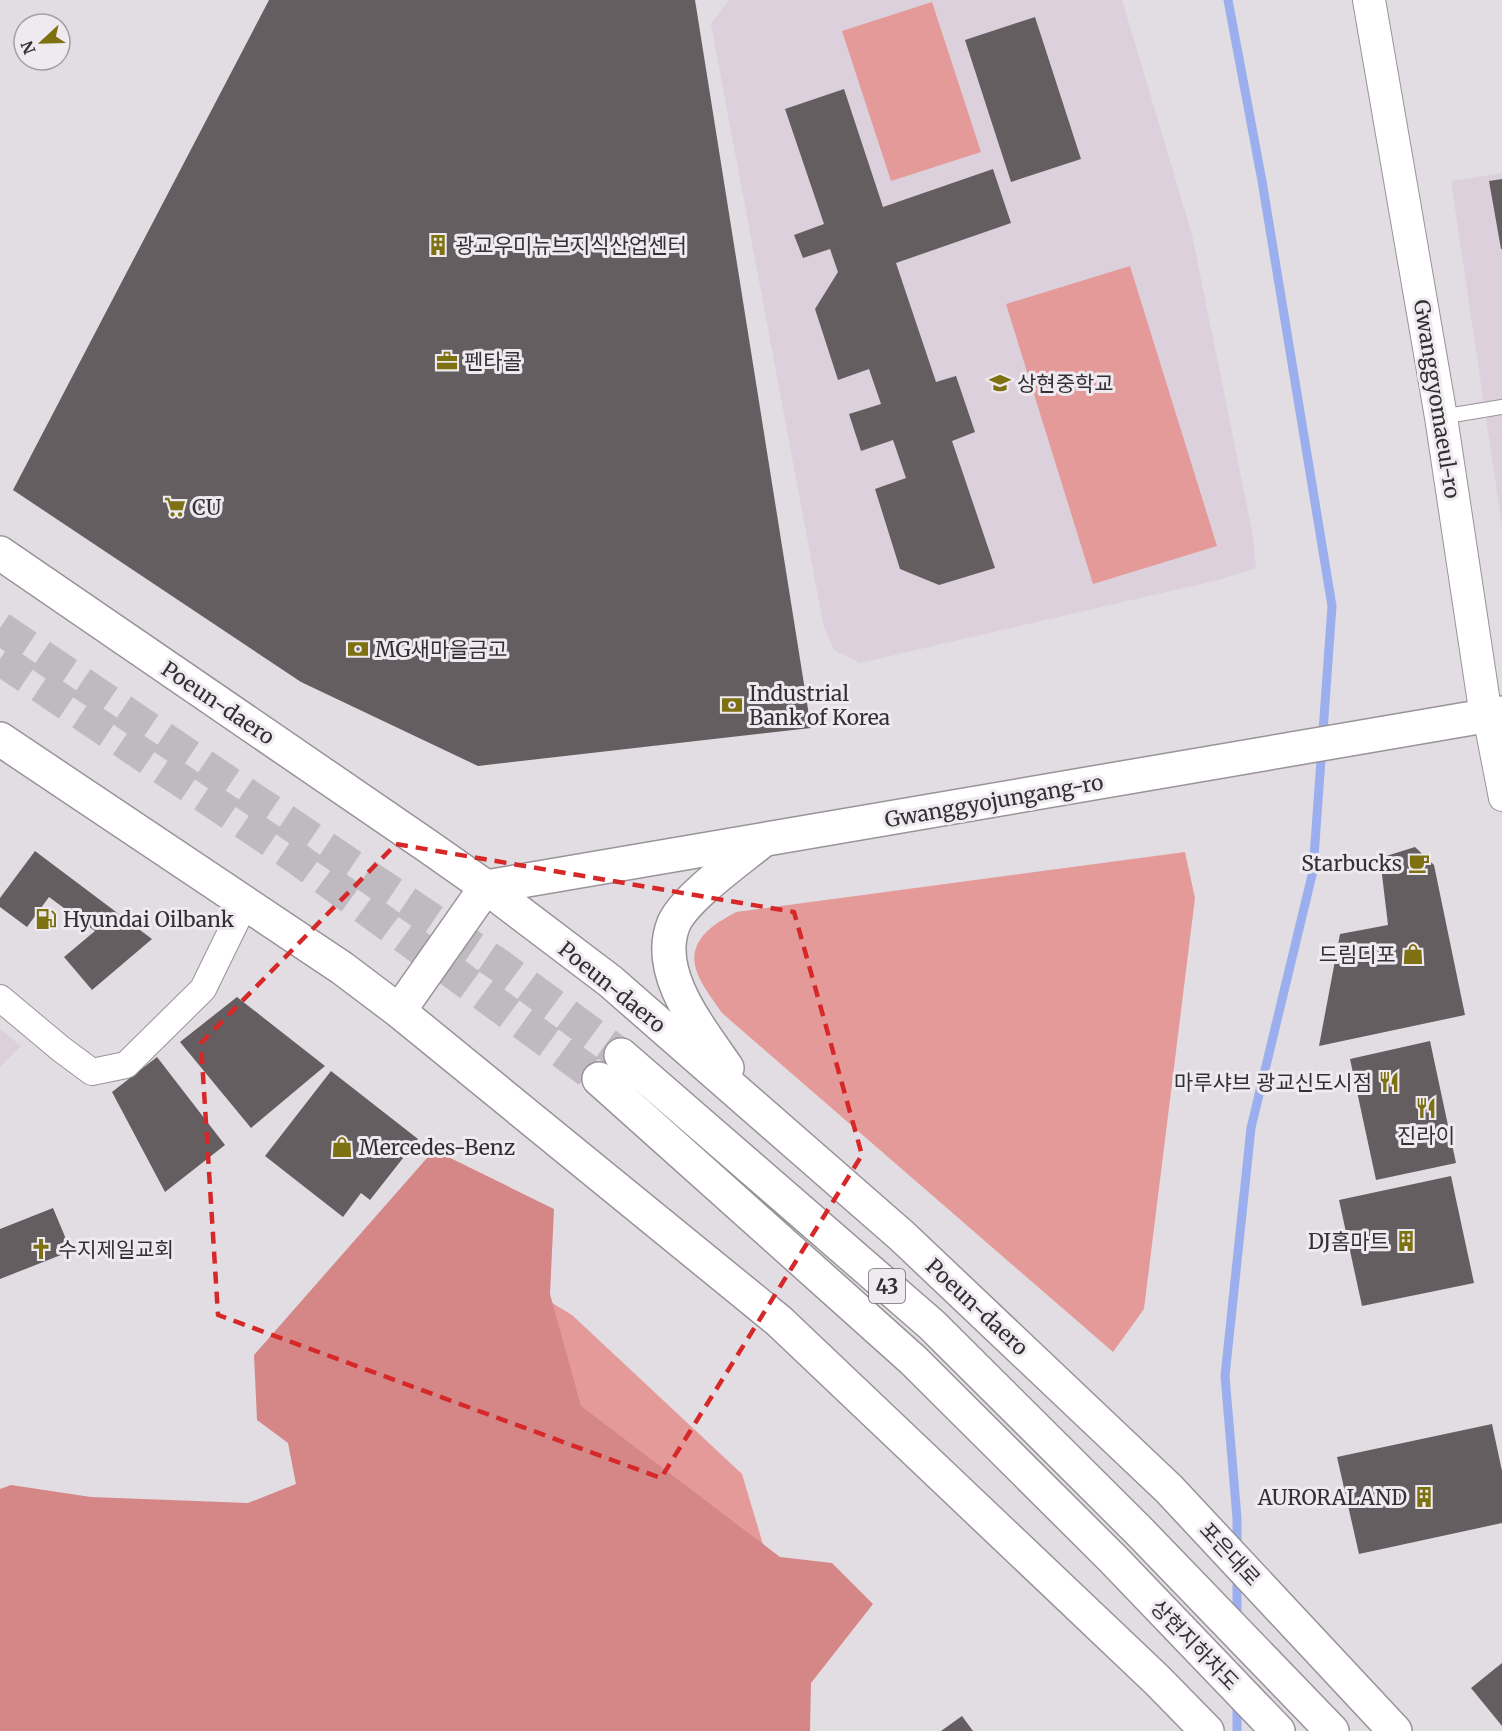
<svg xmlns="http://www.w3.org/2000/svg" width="1502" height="1731" font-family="Merriweather,'Noto Sans KR',serif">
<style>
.built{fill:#dbd0db}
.green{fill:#e59a9a}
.forest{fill:#d58787}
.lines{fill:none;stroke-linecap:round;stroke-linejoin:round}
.stream{stroke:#9bafef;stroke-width:9}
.building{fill:#655e61}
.primary-tunnel{stroke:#bfbabf;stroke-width:33;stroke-dasharray:33 16;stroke-linecap:butt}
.service-casing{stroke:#989398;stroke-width:16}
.minor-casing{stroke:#989398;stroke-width:28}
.tertiary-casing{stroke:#989398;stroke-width:34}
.secondary-casing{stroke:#989398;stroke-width:36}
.primary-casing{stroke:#989398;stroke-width:36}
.service{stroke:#fff;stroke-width:14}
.minor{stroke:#fff;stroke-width:26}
.tertiary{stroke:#fff;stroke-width:32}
.secondary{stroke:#fff;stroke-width:33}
.primary{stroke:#fff;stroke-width:33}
.marked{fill:none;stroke:#d62828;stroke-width:4.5;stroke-dasharray:12 8;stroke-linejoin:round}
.labels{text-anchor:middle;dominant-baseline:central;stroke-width:6;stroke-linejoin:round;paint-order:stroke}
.shield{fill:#efeaef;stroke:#6b686b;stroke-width:1.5}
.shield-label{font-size:20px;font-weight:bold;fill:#323032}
.poi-label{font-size:21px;fill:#323032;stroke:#efeaef;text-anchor:start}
.street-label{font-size:21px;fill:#323032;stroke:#efeaef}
</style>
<rect width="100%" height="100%" fill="#e2dde2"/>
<path class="built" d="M 729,0 L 1122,0 L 1192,235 L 1252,531 L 1256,568 L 1218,580 L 860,663 L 834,650 L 824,628 L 711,24 Z
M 1502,173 L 1502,526 L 1451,181 Z
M 0,1029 L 21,1046 L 0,1067 Z"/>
<path class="green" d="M 932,2 L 981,152 L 891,181 L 842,31 Z
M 1130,266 L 1217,546 L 1093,584 L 1006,304 Z
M 1185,852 L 1195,898 L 1144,1309 L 1113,1352 L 722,1013 C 703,985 676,956 712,927 C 719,921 728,917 736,912 Z
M 518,1282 L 572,1315 L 742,1474 L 765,1551 L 496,1731 Z"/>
<path class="forest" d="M 434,1150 L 554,1209 L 550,1294 L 581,1406 L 780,1557 L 832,1563 L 873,1604 L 811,1683 L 810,1731 L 0,1731 L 0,1489 L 11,1485 L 91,1497 L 248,1503 L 296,1484 L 288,1443 L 257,1420 L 254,1355 Z"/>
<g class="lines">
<path class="stream" d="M 1228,0 L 1262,181 L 1332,606 L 1313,871 L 1251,1128 L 1225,1376 L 1237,1518 L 1237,1549
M 1237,1621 L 1237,1574
M 1237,1731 L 1237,1700"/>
</g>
<path class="building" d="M 269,0 L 695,0 L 811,728 L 478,766 L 301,682 L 13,490 Z
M 1035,17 L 1081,159 L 1011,182 L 965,40 Z
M 844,89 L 883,207 L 993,169 L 1011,223 L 896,263 L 936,382 L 956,376 L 975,432 L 952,441 L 995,568 L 939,585 L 900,569 L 875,489 L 906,478 L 893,440 L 861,451 L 849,414 L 881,404 L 869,369 L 838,380 L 815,309 L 838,272 L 830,249 L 803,258 L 794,235 L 824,224 L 785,109 Z
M 1502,179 L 1502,249 L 1501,249 L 1489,181 Z
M 1415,847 L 1434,865 L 1465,1015 L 1319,1046 L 1340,934 L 1388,925 L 1380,858 Z
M 35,851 L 152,939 L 92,990 L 64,957 L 95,931 L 49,897 L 27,927 L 0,907 L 0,898 Z
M 237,997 L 325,1066 L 251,1128 L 180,1042 Z
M 1430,1041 L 1456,1163 L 1376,1180 L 1350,1059 Z
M 157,1057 L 225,1145 L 165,1192 L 112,1092 Z
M 331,1071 L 418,1139 L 370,1200 L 361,1193 L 343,1217 L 265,1156 Z
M 1451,1176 L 1474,1283 L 1362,1306 L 1339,1200 Z
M 53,1208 L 71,1251 L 0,1279 L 0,1229 Z
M 1492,1424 L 1502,1471 L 1502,1523 L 1359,1554 L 1337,1457 Z
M 1502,1663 L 1502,1726 L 1471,1688 Z
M 962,1716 L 973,1731 L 941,1731 Z"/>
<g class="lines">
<path class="primary-tunnel" d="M 0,628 L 499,965 L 621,1055
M 0,659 L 295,857 L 599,1079"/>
<defs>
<path id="service" d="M 1441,417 L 1502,407"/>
<path id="minor" d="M 1486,716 L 1502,798
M 0,998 L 61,1049 L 92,1072 L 126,1065 L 203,989 L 245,903"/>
<path id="tertiary" d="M 1369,0 L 1441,417 L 1486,716"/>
<path id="secondary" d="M 486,887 L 1502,713"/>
<path id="primary" d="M 0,553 L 429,847 L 486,887 L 610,981 L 902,1236 L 1169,1489 L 1395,1731
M 0,739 L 342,968 L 399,1011 L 779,1321 L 1157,1680 L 1207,1731
M 399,1011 L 486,887
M 621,1055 L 932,1325 L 1140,1532 L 1332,1731
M 727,1068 C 701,1029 653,973 674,923 C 686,897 739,860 762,841
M 599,1079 L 913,1360 L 1113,1559 L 1278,1731"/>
</defs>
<use href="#service" class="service-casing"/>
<use href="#minor" class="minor-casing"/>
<use href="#tertiary" class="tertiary-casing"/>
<use href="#secondary" class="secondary-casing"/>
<use href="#primary" class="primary-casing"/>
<use href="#service" class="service"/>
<use href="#minor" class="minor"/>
<use href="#tertiary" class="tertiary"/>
<use href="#secondary" class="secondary"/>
<use href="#primary" class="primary"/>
</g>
<path class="marked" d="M 396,844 L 794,912 L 862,1155 L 661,1478 L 218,1315 L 201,1043 Z"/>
<defs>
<symbol id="building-bare" viewBox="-9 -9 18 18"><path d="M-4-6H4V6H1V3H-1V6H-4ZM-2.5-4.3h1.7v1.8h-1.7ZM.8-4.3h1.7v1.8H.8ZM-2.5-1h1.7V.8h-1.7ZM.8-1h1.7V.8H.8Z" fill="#7d7111" stroke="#efeaef" stroke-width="2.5" paint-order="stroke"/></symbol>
<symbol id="office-bare" viewBox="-9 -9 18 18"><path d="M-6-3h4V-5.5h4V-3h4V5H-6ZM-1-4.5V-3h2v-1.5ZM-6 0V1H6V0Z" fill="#7d7111" stroke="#efeaef" stroke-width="2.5" paint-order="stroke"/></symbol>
<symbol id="school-bare" viewBox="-9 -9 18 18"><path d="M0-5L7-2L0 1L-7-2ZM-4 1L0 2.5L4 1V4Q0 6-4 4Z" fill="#7d7111" stroke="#efeaef" stroke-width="2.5" paint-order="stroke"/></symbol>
<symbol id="supermarket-bare" viewBox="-9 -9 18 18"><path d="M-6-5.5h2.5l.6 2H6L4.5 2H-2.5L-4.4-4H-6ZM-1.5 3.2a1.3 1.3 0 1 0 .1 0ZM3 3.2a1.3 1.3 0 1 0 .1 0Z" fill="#7d7111" stroke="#efeaef" stroke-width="2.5" paint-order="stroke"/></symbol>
<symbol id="bank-bare" viewBox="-9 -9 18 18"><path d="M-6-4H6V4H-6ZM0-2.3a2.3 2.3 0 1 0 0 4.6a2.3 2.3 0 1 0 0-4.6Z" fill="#7d7111" stroke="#efeaef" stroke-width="2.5" paint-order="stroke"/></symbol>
<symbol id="cafe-bare" viewBox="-9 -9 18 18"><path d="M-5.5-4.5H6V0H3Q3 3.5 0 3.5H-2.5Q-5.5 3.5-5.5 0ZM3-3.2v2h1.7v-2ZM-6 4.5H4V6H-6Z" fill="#7d7111" stroke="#efeaef" stroke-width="2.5" paint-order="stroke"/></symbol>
<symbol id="fuel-bare" viewBox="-9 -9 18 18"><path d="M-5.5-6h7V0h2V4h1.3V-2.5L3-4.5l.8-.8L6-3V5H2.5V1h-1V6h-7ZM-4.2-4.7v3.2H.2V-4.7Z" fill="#7d7111" stroke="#efeaef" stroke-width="2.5" paint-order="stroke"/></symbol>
<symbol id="shop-bare" viewBox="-9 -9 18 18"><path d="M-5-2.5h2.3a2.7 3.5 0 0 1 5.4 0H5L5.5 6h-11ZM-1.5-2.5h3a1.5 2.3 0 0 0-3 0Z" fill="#7d7111" stroke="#efeaef" stroke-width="2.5" paint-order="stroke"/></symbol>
<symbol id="restaurant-bare" viewBox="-9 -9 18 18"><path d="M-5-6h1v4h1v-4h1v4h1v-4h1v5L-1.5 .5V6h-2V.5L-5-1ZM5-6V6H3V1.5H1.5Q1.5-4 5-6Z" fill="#7d7111" stroke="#efeaef" stroke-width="2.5" paint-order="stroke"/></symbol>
<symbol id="church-bare" viewBox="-9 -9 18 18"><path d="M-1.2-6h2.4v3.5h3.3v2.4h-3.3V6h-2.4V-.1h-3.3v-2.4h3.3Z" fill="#7d7111" stroke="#efeaef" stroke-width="2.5" paint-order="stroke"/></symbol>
</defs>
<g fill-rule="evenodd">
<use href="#building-bare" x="423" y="230" width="30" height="30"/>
<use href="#office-bare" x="432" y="346" width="30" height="30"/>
<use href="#school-bare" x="985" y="368" width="30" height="30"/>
<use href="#supermarket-bare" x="160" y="492" width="30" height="30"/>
<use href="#bank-bare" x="343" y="634" width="30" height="30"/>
<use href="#bank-bare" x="717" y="690" width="30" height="30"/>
<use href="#cafe-bare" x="1404" y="848" width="30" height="30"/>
<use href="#fuel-bare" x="31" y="904" width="30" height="30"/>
<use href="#shop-bare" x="1398" y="939" width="30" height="30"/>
<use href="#restaurant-bare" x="1374" y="1067" width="30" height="30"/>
<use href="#restaurant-bare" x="1411" y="1093" width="30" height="30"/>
<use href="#shop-bare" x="327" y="1132" width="30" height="30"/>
<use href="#building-bare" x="1391" y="1226" width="30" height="30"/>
<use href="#church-bare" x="26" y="1234" width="30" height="30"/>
<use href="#building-bare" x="1409" y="1482" width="30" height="30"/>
</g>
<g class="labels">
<rect class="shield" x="869" y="1269" width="36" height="34" rx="4.5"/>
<g class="shield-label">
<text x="887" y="1286">43</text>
</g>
<g class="poi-label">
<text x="455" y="245">광교우미뉴브지식산업센터</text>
<text x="464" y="361">펜타콜</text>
<text x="1017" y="383">상현중학교</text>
<text x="192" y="507">CU</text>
<text x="375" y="649">MG새마을금고</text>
<text x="749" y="693">Industrial<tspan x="749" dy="24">Bank of Korea</tspan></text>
<text x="1402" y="863" text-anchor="end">Starbucks</text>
<text x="63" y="919">Hyundai Oilbank</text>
<text x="1396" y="954" text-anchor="end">드림디포</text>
<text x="1372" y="1082" text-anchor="end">마루샤브 광교신도시점</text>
<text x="1426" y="1135" text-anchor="middle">진라이</text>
<text x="359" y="1147">Mercedes-Benz</text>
<text x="1389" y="1241" text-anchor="end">DJ홈마트</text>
<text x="58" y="1249">수지제일교회</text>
<text x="1407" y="1497" text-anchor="end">AURORALAND</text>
</g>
<g class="street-label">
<text transform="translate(1437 399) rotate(81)">Gwanggyomaeul-ro</text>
<text transform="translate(218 703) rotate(34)">Poeun-daero</text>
<text transform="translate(994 801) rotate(-10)">Gwanggyojungang-ro</text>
<text transform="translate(612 987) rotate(39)">Poeun-daero</text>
<text transform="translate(977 1307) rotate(43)">Poeun-daero</text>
<text transform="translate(1230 1554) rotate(47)">포은대로</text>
<text transform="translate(1195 1645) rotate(46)">상현지하차도</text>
</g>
</g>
<g transform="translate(42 42) rotate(248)"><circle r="28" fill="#efeaef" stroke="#a3a0a3" stroke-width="1.5"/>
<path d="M0-4.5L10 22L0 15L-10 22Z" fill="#7d7111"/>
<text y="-9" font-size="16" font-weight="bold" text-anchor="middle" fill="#323032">N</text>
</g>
</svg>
